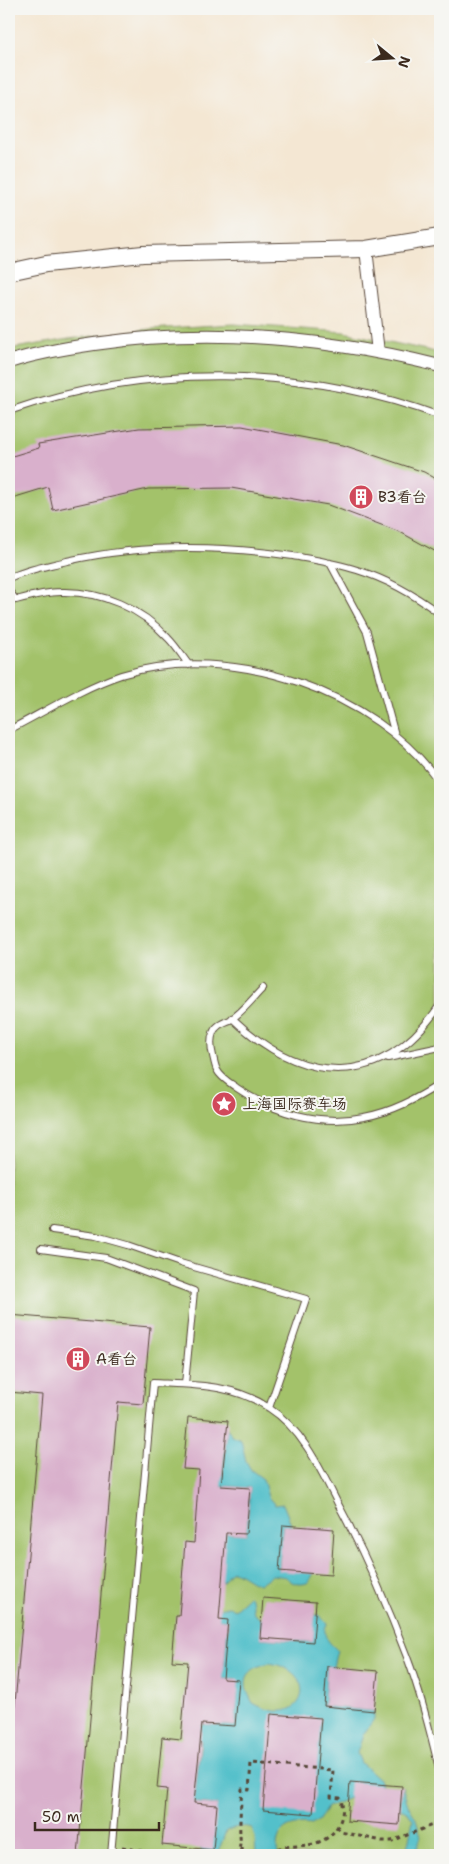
<svg xmlns="http://www.w3.org/2000/svg" width="449" height="1864" font-family="'Shantell Sans','LXGW WenKai TC',sans-serif">
<style>
.green{fill:#a3c26a;stroke:#6f7644}
.water{fill:#52c0ca;stroke:#467574;fill-rule:evenodd}
.building{fill:#d9b0cc}
.lines{fill:none;stroke-linecap:round;stroke-linejoin:round}
.service-casing{stroke:#574639;stroke-width:8}
.minor-casing{stroke:#574639;stroke-width:14}
.tertiary-casing{stroke:#574639;stroke-width:18}
.path{stroke:#574639;stroke-width:3;stroke-dasharray:4 4;stroke-linecap:butt}
.service{stroke:#fff;stroke-width:6}
.minor{stroke:#fff;stroke-width:12}
.tertiary{stroke:#fff;stroke-width:16}
.labels{text-anchor:middle;dominant-baseline:central;stroke-width:4;stroke-linejoin:round;paint-order:stroke}
.poi-label{font-size:15px;fill:#3b2a1e;stroke:#f6f6f2;text-anchor:start}
</style>
<rect width="100%" height="100%" fill="#f6f6f2"/>
<filter id="ink" filterUnits="userSpaceOnUse"><feTurbulence type="fractalNoise" baseFrequency=".02" numOctaves="2"/><feDisplacementMap in="SourceGraphic" scale="10" xChannelSelector="R" yChannelSelector="G"/><feConvolveMatrix kernelMatrix="1 2 1 2 8 2 1 2 1" color-interpolation-filters="sRGB"/></filter>
<filter id="wash" filterUnits="userSpaceOnUse"><feTurbulence type="fractalNoise" baseFrequency=".0096" numOctaves="4" result="noise"/><feDisplacementMap in="SourceGraphic" scale="20" xChannelSelector="R" yChannelSelector="G"/><feGaussianBlur stdDeviation="1.12" result="paint"/><feColorMatrix in="noise" values="0 0 0 0 0 0 0 0 0 0 0 0 0 0 0 0 0 1.4 0 .05"/><feComposite in="paint" operator="in"/></filter>
<g filter="url(#wash)">
<rect width="100%" height="100%" fill="#f4e7d3"/>
<path class="green" d="M 233,324 L 344,332 L 440,353 L 440,1855 L 9,1855 L 9,349 L 69,339 L 149,329 Z"/>
<path class="water" d="M 227,1428 L 232,1436 L 241,1440 L 246,1461 L 251,1470 L 263,1479 L 268,1497 L 275,1505 L 283,1504 L 292,1526 L 283,1525 L 279,1570 L 314,1573 L 309,1582 C 301,1586 292,1584 286,1577 L 272,1575 L 259,1584 C 250,1582 243,1574 233,1571 L 229,1573 L 222,1583 L 216,1532 L 246,1534 L 250,1488 L 208,1485 L 221,1477 L 223,1473 Z
M 249,1596 L 251,1598 L 253,1613 L 262,1620 L 261,1638 L 312,1642 L 314,1615 L 319,1615 L 327,1624 C 321,1636 329,1642 337,1650 L 333,1667 L 327,1667 L 324,1706 L 374,1711 L 374,1719 L 363,1735 L 357,1753 L 361,1763 L 379,1779 L 381,1785 L 327,1807 L 319,1820 L 312,1825 C 289,1822 273,1830 278,1855 L 256,1855 L 255,1837 L 252,1828 C 243,1825 235,1827 226,1831 L 217,1855 L 201,1855 L 201,1849 L 217,1805 L 186,1802 L 195,1792 L 201,1741 L 188,1735 L 204,1724 L 235,1726 L 238,1680 L 209,1678 L 224,1665 L 228,1620 L 201,1618 C 214,1611 221,1603 235,1609 ZM 269,1663 C 323,1671 305,1733 253,1703 C 240,1681 245,1669 269,1663 Z
M 402,1786 L 408,1805 L 416,1819 L 421,1836 L 416,1852 L 417,1855 L 404,1855 C 409,1844 410,1832 413,1820 L 407,1811 L 400,1808 Z"/>
<g id="blocks">
<path class="building" d="M 242,426 L 343,445 L 424,472 L 440,481 L 440,554 L 400,532 L 328,505 L 231,488 L 148,489 L 53,510 L 48,487 L 9,499 L 9,457 L 39,448 L 38,444 L 139,428 Z
M 9,1315 L 150,1327 L 143,1404 L 118,1402 L 78,1855 L 9,1855 L 9,1772 L 42,1395 L 9,1392 Z
M 188,1417 L 228,1421 L 221,1486 L 250,1488 L 246,1534 L 226,1533 L 219,1619 L 228,1620 L 223,1679 L 239,1680 L 235,1726 L 202,1724 L 194,1803 L 217,1805 L 213,1850 L 162,1845 L 167,1789 L 157,1788 L 162,1737 L 181,1739 L 188,1662 L 172,1661 L 176,1616 L 179,1616 L 185,1542 L 194,1543 L 199,1470 L 183,1469 Z
M 283,1525 L 334,1529 L 331,1575 L 279,1571 Z
M 263,1598 L 316,1602 L 313,1642 L 260,1638 Z
M 327,1666 L 378,1671 L 374,1711 L 324,1706 Z
M 271,1714 L 321,1718 L 313,1814 L 263,1810 Z
M 350,1782 L 402,1786 L 399,1825 L 347,1821 Z"/>
</g>
</g>
<g filter="url(#ink)">
<use href="#blocks" fill-opacity="0" stroke="#574639" stroke-width="1"/>
<g class="lines">
<defs>
<path id="service" d="M 9,411 C 150,363 300,365 440,416
M 330,563 L 367,632 L 395,735
M 9,578 C 27,569 48,566 67,561 C 141,544 218,545 293,556 C 315,560 336,563 357,570 C 386,579 415,595 440,614
M 9,591 L 16,600 C 31,596 46,592 61,592 C 101,591 141,608 168,638 C 176,646 182,656 189,665
M 9,730 C 46,711 82,688 121,675 C 229,641 376,691 440,783
M 263,988 C 253,998 242,1013 230,1020 C 223,1023 216,1025 213,1033 C 210,1040 211,1048 213,1056 C 214,1060 215,1066 217,1070 C 221,1078 230,1083 237,1088 C 273,1113 320,1126 364,1117 C 392,1112 416,1099 440,1084
M 232,1018 C 303,1086 382,1090 440,1005
M 388,1058 L 440,1047
M 52,1230 L 96,1236 L 128,1245 L 180,1263 L 306,1299 L 269,1408
M 41,1249 L 106,1258 L 194,1291 L 185,1384
M 111,1855 L 153,1383 C 194,1385 234,1384 269,1408 C 302,1429 320,1468 337,1502 C 364,1552 387,1604 407,1657 C 421,1694 431,1734 440,1773"/>
<path id="minor" d="M 366,249 L 378,352
M 9,362 C 36,353 66,348 94,344 C 209,327 328,338 440,366"/>
<path id="tertiary" d="M 9,272 L 46,264 L 143,254 L 366,249 L 440,237"/>
</defs>
<use href="#service" class="service-casing"/>
<use href="#minor" class="minor-casing"/>
<use href="#tertiary" class="tertiary-casing"/>
<path class="path" d="M 337,1827 L 341,1832 L 382,1841 L 392,1841 L 440,1822
M 122,1847 L 152,1853 L 156,1855
M 240,1848 L 245,1851 L 248,1855
M 236,1855 C 243,1842 239,1838 240,1825 C 240,1813 241,1801 242,1789 L 249,1790 L 251,1763 L 333,1770 L 331,1797 L 340,1798 C 348,1815 336,1836 319,1842 C 307,1847 292,1845 280,1848 C 273,1850 267,1853 261,1855"/>
<use href="#service" class="service"/>
<use href="#minor" class="minor"/>
<use href="#tertiary" class="tertiary"/>
</g>
</g>
<defs>
<symbol id="building-disc" viewBox="-11 -11 22 22"><circle r="9.5" fill="#d1495b" stroke="#f6f6f2"/><path d="M-4-6H4V6H1V3H-1V6H-4ZM-2.5-4.3h1.7v1.8h-1.7ZM.8-4.3h1.7v1.8H.8ZM-2.5-1h1.7V.8h-1.7ZM.8-1h1.7V.8H.8Z" fill="#fff"/></symbol>
<symbol id="sight-disc" viewBox="-11 -11 22 22"><circle r="9.5" fill="#d1495b" stroke="#f6f6f2"/><path d="M0-6L1.8-2.2L6-1.7L2.9 1.2L3.7 5.4L0 3.3L-3.7 5.4L-2.9 1.2L-6-1.7L-1.8-2.2Z" fill="#fff"/></symbol>
</defs>
<g fill-rule="evenodd">
<use href="#building-disc" x="347" y="483" width="28" height="28"/>
<use href="#sight-disc" x="210" y="1090" width="28" height="28"/>
<use href="#building-disc" x="64" y="1345" width="28" height="28"/>
</g>
<g class="labels">
<g class="poi-label">
<text x="378" y="497">B3看台</text>
<text x="242" y="1104">上海国际赛车场</text>
<text x="96" y="1359">A看台</text>
</g>
</g>
<rect width="449" height="1864" fill="none" stroke="#f6f6f2" stroke-width="30"/>
<g transform="translate(392 58) rotate(108)" stroke="#f6f6f2" stroke-width="4" paint-order="stroke">
<path d="M0-4L9 19L0 12L-9 19Z" fill="#3b2a1e"/>
<text y="-8" font-size="14" font-weight="bold" text-anchor="middle" fill="#3b2a1e">N</text>
</g>
<path d="M35 1822v8h124v-8" fill="none" stroke="#3b2a1e" stroke-width="2.5"/>
<text x="42" y="1822" font-size="15" fill="#3b2a1e" stroke="#f6f6f2" stroke-width="4" paint-order="stroke">50 m</text>
</svg>
